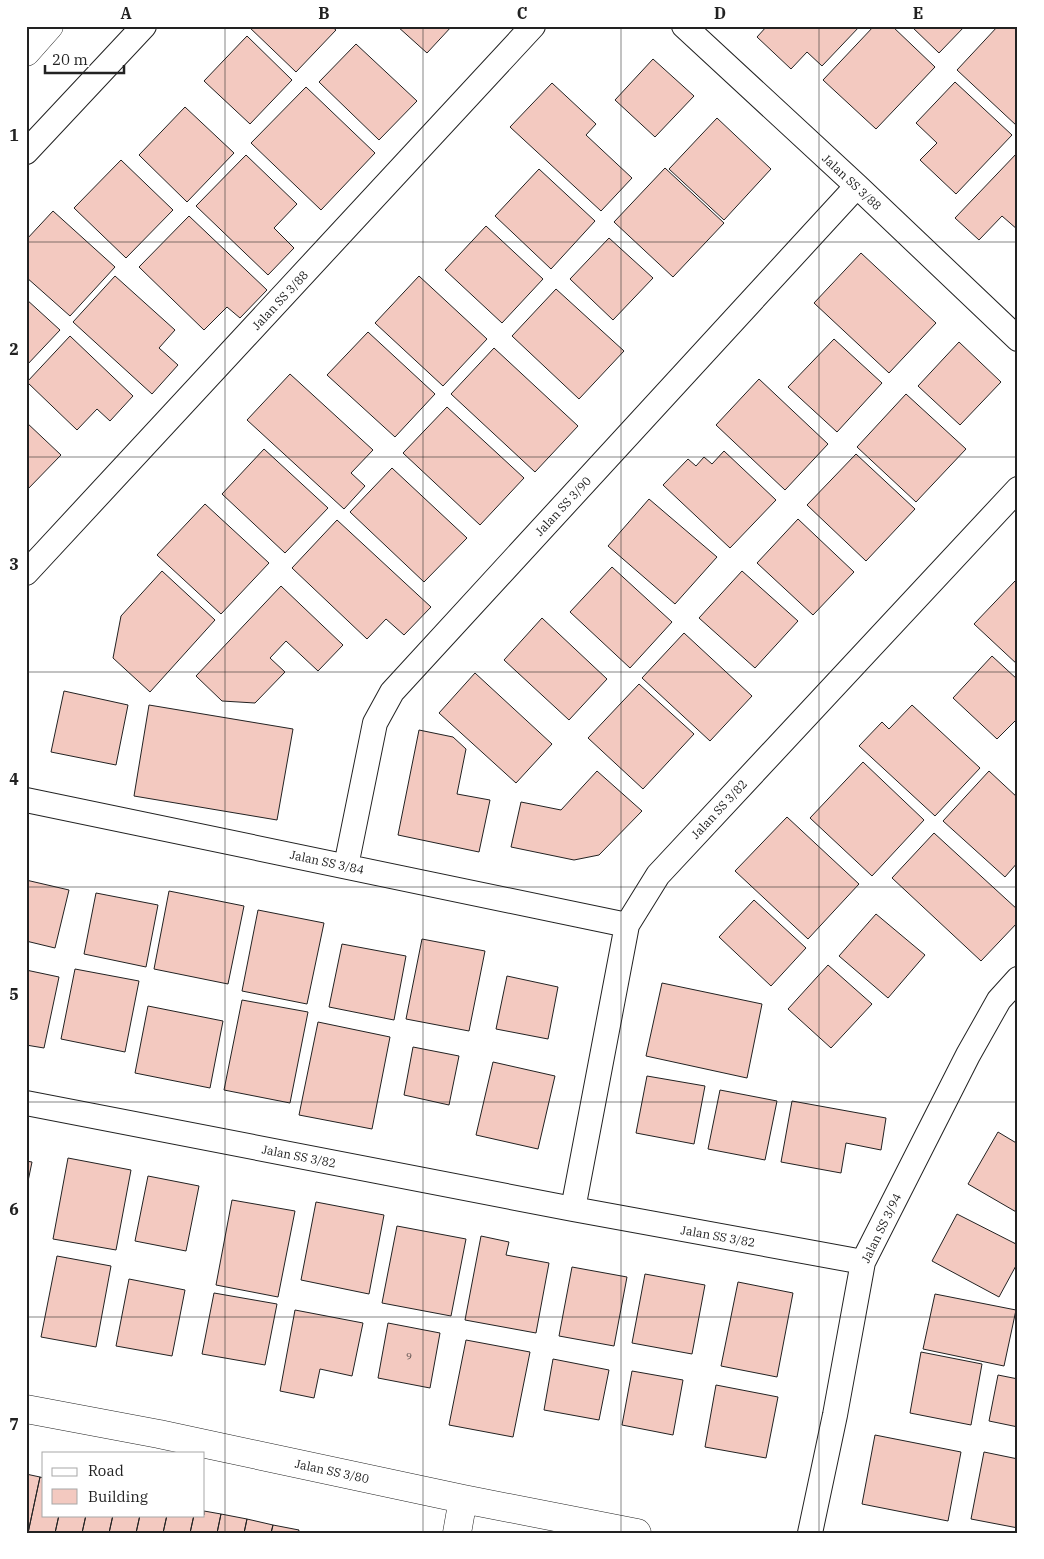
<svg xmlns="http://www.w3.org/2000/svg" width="1044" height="1559" font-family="'IBM Plex Serif',serif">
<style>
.building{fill:#f3c9c0;stroke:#222}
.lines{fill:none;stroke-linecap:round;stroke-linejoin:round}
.minor-casing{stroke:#222;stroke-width:26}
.tertiary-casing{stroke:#222;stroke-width:29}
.secondary-casing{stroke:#222;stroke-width:29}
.minor{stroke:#fff;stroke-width:24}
.tertiary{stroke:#fff;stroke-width:28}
.secondary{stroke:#fff;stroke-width:28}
.grid{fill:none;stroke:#222;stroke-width:1;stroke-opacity:0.55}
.labels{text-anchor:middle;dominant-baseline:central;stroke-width:4;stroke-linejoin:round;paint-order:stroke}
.number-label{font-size:10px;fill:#564c4a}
.street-label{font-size:12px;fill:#222;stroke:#fff}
.neatline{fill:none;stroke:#222;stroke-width:2}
.grid-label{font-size:16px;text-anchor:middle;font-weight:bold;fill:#222}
</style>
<rect width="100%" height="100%" fill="#fff"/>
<path class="building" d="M 248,26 L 331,26 L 336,30 L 296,72 Z
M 397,26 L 452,26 L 427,53 Z
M 767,26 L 860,26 L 822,66 L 807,52 L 791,69 L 757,37 Z
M 874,26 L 892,26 L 935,67 L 876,129 L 823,80 Z
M 911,26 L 965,26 L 939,53 Z
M 998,26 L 1018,26 L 1017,126 L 957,70 Z
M 247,36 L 292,80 L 250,124 L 204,81 Z
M 356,44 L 417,101 L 379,140 L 319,82 Z
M 653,59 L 694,96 L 655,137 L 615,100 Z
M 955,82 L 1012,135 L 956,194 L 920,160 L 937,143 L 916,123 Z
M 552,83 L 596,124 L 586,135 L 632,178 L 601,211 L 510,127 Z
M 306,87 L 375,153 L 321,210 L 251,143 Z
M 185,107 L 234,153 L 187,202 L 139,155 Z
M 717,118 L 771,169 L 724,220 L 669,169 Z
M 1018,152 L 1018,230 L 1002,216 L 979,240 L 955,218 Z
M 246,155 L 297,204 L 274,228 L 294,248 L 268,275 L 196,206 Z
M 121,160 L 173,210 L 126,258 L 74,208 Z
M 665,168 L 724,223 L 673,277 L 614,222 Z
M 539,169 L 595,221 L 551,269 L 495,216 Z
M 53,211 L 115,267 L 70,316 L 26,277 L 26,240 Z
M 189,216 L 267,290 L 240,318 L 227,307 L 204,330 L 139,267 Z
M 486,226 L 543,279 L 502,323 L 445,270 Z
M 609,238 L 653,278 L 613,320 L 570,279 Z
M 861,253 L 936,323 L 889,373 L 814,303 Z
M 115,276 L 175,330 L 159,348 L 178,365 L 152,394 L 73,322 Z
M 419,276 L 487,339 L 443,386 L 375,323 Z
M 556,289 L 624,351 L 579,399 L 512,336 Z
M 26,299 L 60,330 L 26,366 Z
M 368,332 L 435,394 L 395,437 L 327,375 Z
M 70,336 L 133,396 L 110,421 L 97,409 L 77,430 L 27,382 Z
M 834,339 L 882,383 L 837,432 L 788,387 Z
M 959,342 L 1001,382 L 960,425 L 918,386 Z
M 494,348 L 578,426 L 535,472 L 451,394 Z
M 290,374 L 373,450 L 351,473 L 365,486 L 344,509 L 247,420 Z
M 759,379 L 828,444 L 785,490 L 716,425 Z
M 906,394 L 966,449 L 916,502 L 857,447 Z
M 447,407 L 524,478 L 480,525 L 403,453 Z
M 26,422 L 61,455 L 26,491 Z
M 264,449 L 328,508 L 285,553 L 222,494 Z
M 724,451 L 776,500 L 730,548 L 663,485 L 688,459 L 696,466 L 704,457 L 712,464 Z
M 856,454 L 915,509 L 866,561 L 807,505 Z
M 392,468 L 467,538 L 424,582 L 350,512 Z
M 649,499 L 717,557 L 675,604 L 608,546 Z
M 205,504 L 269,563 L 221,614 L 157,555 Z
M 798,519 L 854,572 L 813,615 L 757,563 Z
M 337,520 L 431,607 L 404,635 L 386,619 L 367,639 L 292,568 Z
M 612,567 L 672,622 L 630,668 L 570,612 Z
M 162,571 L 215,620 L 150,692 L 113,658 L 121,616 Z
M 742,571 L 798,621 L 755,668 L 699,618 Z
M 1015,581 L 1018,583 L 1018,665 L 974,624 Z
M 281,586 L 343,645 L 318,671 L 286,641 L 270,658 L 285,672 L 255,703 L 222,701 L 196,676 Z
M 542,618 L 607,679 L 569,720 L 504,660 Z
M 684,633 L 752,696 L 710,741 L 642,678 Z
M 992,656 L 1018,680 L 1018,718 L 997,739 L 953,698 Z
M 475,673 L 552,744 L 516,783 L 439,713 Z
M 639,684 L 694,734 L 643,789 L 588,738 Z
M 64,691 L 128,705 L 116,765 L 51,752 Z
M 149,705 L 293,729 L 277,820 L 134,796 Z
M 912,705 L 980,768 L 935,816 L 859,746 L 882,722 L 889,729 Z
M 419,730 L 453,737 L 466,749 L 457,794 L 490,800 L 479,852 L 398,835 Z
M 863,762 L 924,820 L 872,876 L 810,818 Z
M 597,771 L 642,811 L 599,855 L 574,860 L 511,847 L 521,802 L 561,810 Z
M 989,771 L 1018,798 L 1018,862 L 1005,877 L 943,821 Z
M 787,817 L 859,884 L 808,939 L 735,871 Z
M 934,833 L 1018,910 L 1018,922 L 981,961 L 892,878 Z
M 26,880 L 69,890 L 55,948 L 26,941 Z
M 169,891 L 244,906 L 228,984 L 154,969 Z
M 96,893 L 158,905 L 146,967 L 84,954 Z
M 754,900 L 806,948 L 771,986 L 719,937 Z
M 258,910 L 324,923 L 307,1004 L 242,991 Z
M 876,914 L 925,955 L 888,998 L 839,956 Z
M 422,939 L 485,951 L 469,1031 L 406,1019 Z
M 342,944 L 406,956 L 394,1020 L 329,1007 Z
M 828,965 L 872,1004 L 831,1048 L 788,1009 Z
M 75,969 L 139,981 L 125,1052 L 61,1039 Z
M 26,970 L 59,977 L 44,1048 L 26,1045 Z
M 507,976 L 558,987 L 548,1039 L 496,1029 Z
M 662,983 L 762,1004 L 747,1078 L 646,1056 Z
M 242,1000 L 308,1012 L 290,1103 L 224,1090 Z
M 148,1006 L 223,1021 L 210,1088 L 135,1073 Z
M 318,1022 L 390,1037 L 372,1129 L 299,1115 Z
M 413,1047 L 459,1056 L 449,1105 L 404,1095 Z
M 493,1062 L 555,1076 L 538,1149 L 476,1135 Z
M 647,1076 L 705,1086 L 694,1144 L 636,1133 Z
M 720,1090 L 777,1101 L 765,1160 L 708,1149 Z
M 792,1101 L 886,1118 L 881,1150 L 846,1143 L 841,1173 L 781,1162 Z
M 998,1132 L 1018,1144 L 1018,1213 L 968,1184 Z
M 68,1158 L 131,1170 L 116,1250 L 53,1239 Z
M 26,1161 L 32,1162 L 26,1191 Z
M 148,1176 L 199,1186 L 186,1251 L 135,1241 Z
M 232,1200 L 295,1211 L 278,1297 L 216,1285 Z
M 316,1202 L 384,1215 L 369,1294 L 301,1280 Z
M 957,1214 L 1018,1245 L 1018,1262 L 999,1297 L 932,1261 Z
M 397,1226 L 466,1239 L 451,1316 L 382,1303 Z
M 481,1236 L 509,1242 L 506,1255 L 549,1263 L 536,1333 L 465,1320 Z
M 57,1256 L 111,1266 L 96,1347 L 41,1337 Z
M 572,1267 L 627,1277 L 614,1346 L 559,1336 Z
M 645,1274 L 705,1285 L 692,1354 L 632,1343 Z
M 129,1279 L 185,1290 L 172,1356 L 116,1346 Z
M 738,1282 L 793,1293 L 777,1377 L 721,1366 Z
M 214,1293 L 277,1304 L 265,1365 L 202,1354 Z
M 935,1294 L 1016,1310 L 1004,1366 L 923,1349 Z
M 295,1310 L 363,1323 L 352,1376 L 320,1369 L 314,1398 L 280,1391 Z
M 388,1323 L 440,1333 L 430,1388 L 378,1378 Z
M 466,1340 L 530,1352 L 513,1437 L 449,1425 Z
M 921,1352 L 982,1364 L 971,1425 L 910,1413 Z
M 553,1359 L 609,1370 L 599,1420 L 544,1410 Z
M 632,1371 L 683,1380 L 673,1435 L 622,1425 Z
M 998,1375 L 1018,1379 L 1018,1427 L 989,1421 Z
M 716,1385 L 778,1397 L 766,1458 L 705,1447 Z
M 875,1435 L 961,1452 L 948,1521 L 862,1504 Z
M 984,1452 L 1018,1459 L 1018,1528 L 971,1519 Z
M 26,1474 L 40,1477 L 28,1533 L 26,1533 Z
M 40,1477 L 44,1478 L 44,1515 L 59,1515 L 55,1533 L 28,1533 Z
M 204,1511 L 221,1514 L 217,1533 L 190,1533 L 194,1515 L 204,1515 Z
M 221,1514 L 247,1519 L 244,1533 L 217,1533 Z
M 59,1515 L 86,1515 L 82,1533 L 55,1533 Z
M 86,1515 L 113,1515 L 109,1533 L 82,1533 Z
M 113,1515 L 140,1515 L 136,1533 L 109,1533 Z
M 140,1515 L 167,1515 L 163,1533 L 136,1533 Z
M 167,1515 L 194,1515 L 190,1533 L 163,1533 Z
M 247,1519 L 273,1525 L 271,1533 L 244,1533 Z
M 273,1525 L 299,1530 L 298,1533 L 271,1533 Z"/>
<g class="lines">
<defs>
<path id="minor" d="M 684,26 L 857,186 L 1018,339
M 26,152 L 144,26
M 26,573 L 533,26
M 26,800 L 627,925
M 346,866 L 375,723 L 392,692 L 857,186
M 26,1103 L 573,1209 L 863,1262
M 573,1209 L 627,925 L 658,875 L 1018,489
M 810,1533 L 835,1415 L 863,1262 L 968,1055 L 999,1000 L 1018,979"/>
<path id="tertiary" d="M 26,1409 L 159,1434 L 463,1499 L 637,1533
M 457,1533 L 463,1499"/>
<path id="secondary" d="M 26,52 L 49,26"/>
</defs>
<use href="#minor" class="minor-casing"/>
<use href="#tertiary" class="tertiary-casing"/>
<use href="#secondary" class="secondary-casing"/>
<use href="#minor" class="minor"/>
<use href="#tertiary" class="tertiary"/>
<use href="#secondary" class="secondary"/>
</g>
<path class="grid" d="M 225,26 L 225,1533M 423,26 L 423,1533M 621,26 L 621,1533M 819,26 L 819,1533M 26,242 L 1018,242M 26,457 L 1018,457M 26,672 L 1018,672M 26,887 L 1018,887M 26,1102 L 1018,1102M 26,1317 L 1018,1317"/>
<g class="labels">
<g class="number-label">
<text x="409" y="1356">9</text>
</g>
<g class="street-label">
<text transform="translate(852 182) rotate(43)">Jalan SS 3/88</text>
<text transform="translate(280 300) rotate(-47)">Jalan SS 3/88</text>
<text transform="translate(563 506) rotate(-47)">Jalan SS 3/90</text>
<text transform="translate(719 809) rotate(-47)">Jalan SS 3/82</text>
<text transform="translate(327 862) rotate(12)">Jalan SS 3/84</text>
<text transform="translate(299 1156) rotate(11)">Jalan SS 3/82</text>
<text transform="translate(881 1228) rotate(-64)">Jalan SS 3/94</text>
<text transform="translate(718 1236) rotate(10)">Jalan SS 3/82</text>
<text transform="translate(332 1471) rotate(12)">Jalan SS 3/80</text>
</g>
</g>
<rect width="1044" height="1559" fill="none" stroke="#ffffff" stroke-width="55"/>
<rect x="42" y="1452" width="162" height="65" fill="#ffffff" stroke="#a7a7a7"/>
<rect x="52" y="1468" width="25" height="8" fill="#ffffff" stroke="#a7a7a7"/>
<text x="88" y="1476" font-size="15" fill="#222222">Road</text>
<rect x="52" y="1489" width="25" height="15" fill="#f3c9c0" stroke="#a7a7a7"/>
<text x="88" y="1502" font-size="15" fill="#222222">Building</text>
<path d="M45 65v8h79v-8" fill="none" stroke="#222222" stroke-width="2.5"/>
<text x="52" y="65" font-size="15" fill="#222222" stroke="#ffffff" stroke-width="4" paint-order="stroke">20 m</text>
<rect x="28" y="28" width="988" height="1504" class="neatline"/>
<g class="grid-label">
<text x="126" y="19">A</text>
<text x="324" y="19">B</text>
<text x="522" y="19">C</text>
<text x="720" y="19">D</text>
<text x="918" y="19">E</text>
<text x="14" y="141">1</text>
<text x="14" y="355">2</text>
<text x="14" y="570">3</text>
<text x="14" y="785">4</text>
<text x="14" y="1000">5</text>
<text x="14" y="1215">6</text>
<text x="14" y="1430">7</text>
</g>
</svg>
